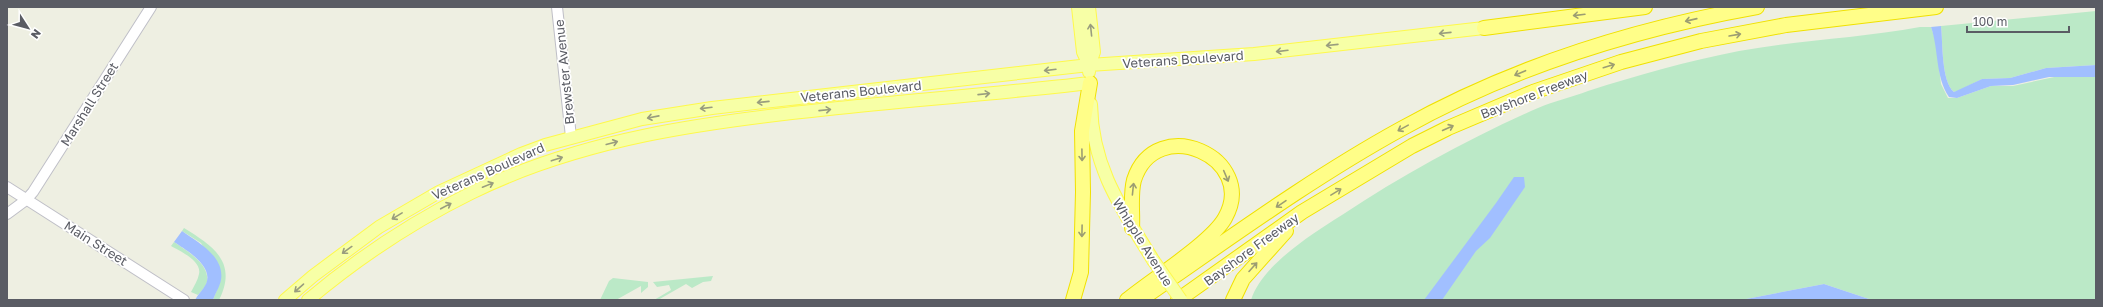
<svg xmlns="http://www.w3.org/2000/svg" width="2103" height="307" font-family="'Golos Text',sans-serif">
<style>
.green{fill:#bbe9c7}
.water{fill:#a1bfff}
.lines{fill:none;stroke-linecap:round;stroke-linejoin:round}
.minor-casing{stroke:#bfbfc7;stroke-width:12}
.major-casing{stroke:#fef94b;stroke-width:14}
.highway-casing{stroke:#f0e100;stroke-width:16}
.minor{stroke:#fff;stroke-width:10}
.major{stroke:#f7ffa6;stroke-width:12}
.highway{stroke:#fffe88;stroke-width:14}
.major-bridge-casing{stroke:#fef94b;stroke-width:14;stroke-linecap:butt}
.major-bridge{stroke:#f7ffa6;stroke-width:12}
.oneway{stroke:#9c9d72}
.oneway2{stroke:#999d7e}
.labels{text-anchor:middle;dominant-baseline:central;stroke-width:3.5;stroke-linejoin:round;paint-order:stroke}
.street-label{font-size:13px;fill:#5a5c64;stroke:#fff}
</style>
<rect width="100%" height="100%" fill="#eeefe2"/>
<path class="green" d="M 2096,11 L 2096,65 L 2046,68 L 2010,78 L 1982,79 L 1958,91 L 1954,92 C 1941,81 1943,43 1941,26 Z
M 1920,27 L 1931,27 L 1936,42 L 1941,84 L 1948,98 L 1957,98 L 1991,86 L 2013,86 L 2059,76 L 2096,77 L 2096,300 L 1872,300 L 1824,284 L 1741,300 L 1251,300 C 1262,265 1312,234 1342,215 C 1404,174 1470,138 1538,108 C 1554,101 1572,97 1588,91 C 1638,75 1688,61 1739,51 C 1799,40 1861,38 1920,27 Z
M 184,228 C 213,246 238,262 219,300 L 213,300 L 221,279 L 201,243 L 182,231 Z
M 174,242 C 187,251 210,264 207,282 C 206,287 201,291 198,295 L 191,292 C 194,286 198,280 199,274 C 202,261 180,251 171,246 Z
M 713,276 L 711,281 L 703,282 L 692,288 L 686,284 L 658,300 L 654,300 L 671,290 L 669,285 L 657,287 L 653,282 Z
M 613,278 L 648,282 L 648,287 L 641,293 L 641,286 L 616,300 L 600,300 L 609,281 Z"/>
<path class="water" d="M 1941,26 C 1943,43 1941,81 1954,92 L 1982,79 L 2010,78 L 2046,68 L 2096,65 L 2096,77 L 2049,77 L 2013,85 L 1991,86 L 1957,98 L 1949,97 C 1935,76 1939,50 1931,27 Z
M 1514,177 L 1524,177 L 1525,187 L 1490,238 L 1476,251 L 1442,300 L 1424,300 L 1496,203 Z
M 182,231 C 197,242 225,256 221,280 C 220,286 215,294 213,300 L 195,300 C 198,294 203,290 206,284 C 214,266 186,250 174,242 Z
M 1824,284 L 1872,300 L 1741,300 Z"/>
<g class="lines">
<defs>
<path id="minor" d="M 557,7 L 571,137
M 7,187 L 184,300
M 7,214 L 26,200 L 33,192 L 151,7"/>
<path id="major" d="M 1078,7 L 1083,52 L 1089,65 L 1089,72
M 1089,65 L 1094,52 L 1089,7
M 1091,104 C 1092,167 1121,208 1153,260
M 285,300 L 313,276 L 379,227 L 439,192 L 521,154 L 545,145 L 642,119 L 712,108 L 1089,65 L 1254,54 L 1484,28
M 308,300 C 358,258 412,222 471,193 C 583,138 706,122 829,109 C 916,100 1003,93 1090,83"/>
<path id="highway" d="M 1484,28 L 1645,7
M 1073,300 L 1081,272 L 1083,192 L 1082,131 L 1090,83
M 1127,300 C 1151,280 1211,243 1225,218 C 1259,158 1156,112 1134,180 C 1130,195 1133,213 1132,228
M 1140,300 C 1226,241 1310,179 1401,129 C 1512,67 1633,29 1757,7
M 1178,300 L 1302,212 L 1412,146 L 1448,128 L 1533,92 L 1621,62 L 1701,41 L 1786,25 L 1936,7
M 1233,300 L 1243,279 L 1286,231"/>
</defs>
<use href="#minor" class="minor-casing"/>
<use href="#major" class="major-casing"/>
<use href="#highway" class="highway-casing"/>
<use href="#minor" class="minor"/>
<use href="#major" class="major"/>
<use href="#highway" class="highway"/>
<defs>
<path id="major-bridge" d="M 1153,260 L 1181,300"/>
</defs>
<use href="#major-bridge" class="major-bridge-casing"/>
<use href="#major-bridge" class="major-bridge"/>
</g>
<defs><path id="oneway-shaft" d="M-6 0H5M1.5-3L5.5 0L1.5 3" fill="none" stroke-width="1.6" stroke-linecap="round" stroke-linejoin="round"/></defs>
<g class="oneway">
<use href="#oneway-shaft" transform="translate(1579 15) rotate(173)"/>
<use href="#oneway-shaft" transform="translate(1691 20) rotate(167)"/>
<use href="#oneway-shaft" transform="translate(1735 35) rotate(-10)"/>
<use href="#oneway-shaft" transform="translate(1609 66) rotate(-17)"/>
<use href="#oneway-shaft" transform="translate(1520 73) rotate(157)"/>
<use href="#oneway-shaft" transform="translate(1403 128) rotate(151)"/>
<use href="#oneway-shaft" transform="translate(1448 128) rotate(-24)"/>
<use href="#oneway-shaft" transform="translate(1082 155) rotate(89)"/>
<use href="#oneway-shaft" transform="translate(1226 176) rotate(67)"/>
<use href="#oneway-shaft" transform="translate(1133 189) rotate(-84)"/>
<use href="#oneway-shaft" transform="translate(1336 192) rotate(-31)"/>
<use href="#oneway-shaft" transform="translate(1281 204) rotate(146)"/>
<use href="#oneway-shaft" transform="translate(1082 231) rotate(91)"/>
<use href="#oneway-shaft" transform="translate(1253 267) rotate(-48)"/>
</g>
<g class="oneway2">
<use href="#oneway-shaft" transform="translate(1091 30) rotate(-96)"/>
<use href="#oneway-shaft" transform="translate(1445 33) rotate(174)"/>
<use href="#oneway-shaft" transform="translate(1332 45) rotate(174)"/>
<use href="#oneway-shaft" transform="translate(1282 51) rotate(173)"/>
<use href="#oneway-shaft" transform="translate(1050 70) rotate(173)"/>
<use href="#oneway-shaft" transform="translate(984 94) rotate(-6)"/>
<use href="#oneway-shaft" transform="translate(763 102) rotate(174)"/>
<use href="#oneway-shaft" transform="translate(706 108) rotate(173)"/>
<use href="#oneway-shaft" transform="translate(825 110) rotate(-6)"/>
<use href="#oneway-shaft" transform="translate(653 117) rotate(169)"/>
<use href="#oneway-shaft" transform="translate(612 143) rotate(-15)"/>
<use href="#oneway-shaft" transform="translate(557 159) rotate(-18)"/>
<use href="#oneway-shaft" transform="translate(488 185) rotate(-22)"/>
<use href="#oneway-shaft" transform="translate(446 206) rotate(-28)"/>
<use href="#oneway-shaft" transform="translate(397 216) rotate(149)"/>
<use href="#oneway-shaft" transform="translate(347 250) rotate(144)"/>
<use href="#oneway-shaft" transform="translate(299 288) rotate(139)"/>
</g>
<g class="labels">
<g class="street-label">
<text transform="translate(1183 59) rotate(-4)">Veterans Boulevard</text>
<text transform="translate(564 72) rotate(-96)">Brewster Avenue</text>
<text transform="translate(861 91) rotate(-6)">Veterans Boulevard</text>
<text transform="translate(1534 94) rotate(-21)">Bayshore Freeway</text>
<text transform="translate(89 104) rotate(-58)">Marshall Street</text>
<text transform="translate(488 171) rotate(-24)">Veterans Boulevard</text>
<text transform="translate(1143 242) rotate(58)">Whipple Avenue</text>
<text transform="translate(96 243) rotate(32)">Main Street</text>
<text transform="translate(1251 249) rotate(-36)">Bayshore Freeway</text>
</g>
</g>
<rect width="2103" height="307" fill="none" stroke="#5a5c64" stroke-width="16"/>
<g transform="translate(28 28) rotate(126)" stroke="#ffffff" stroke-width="3" paint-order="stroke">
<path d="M0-3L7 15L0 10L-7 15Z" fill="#5a5c64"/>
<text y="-6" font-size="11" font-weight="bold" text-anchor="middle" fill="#5a5c64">N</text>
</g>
<path d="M1967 26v6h102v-6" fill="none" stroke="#5a5c64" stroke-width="2"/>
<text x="1973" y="26" font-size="12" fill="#5a5c64" stroke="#ffffff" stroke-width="3" paint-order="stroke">100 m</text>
</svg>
